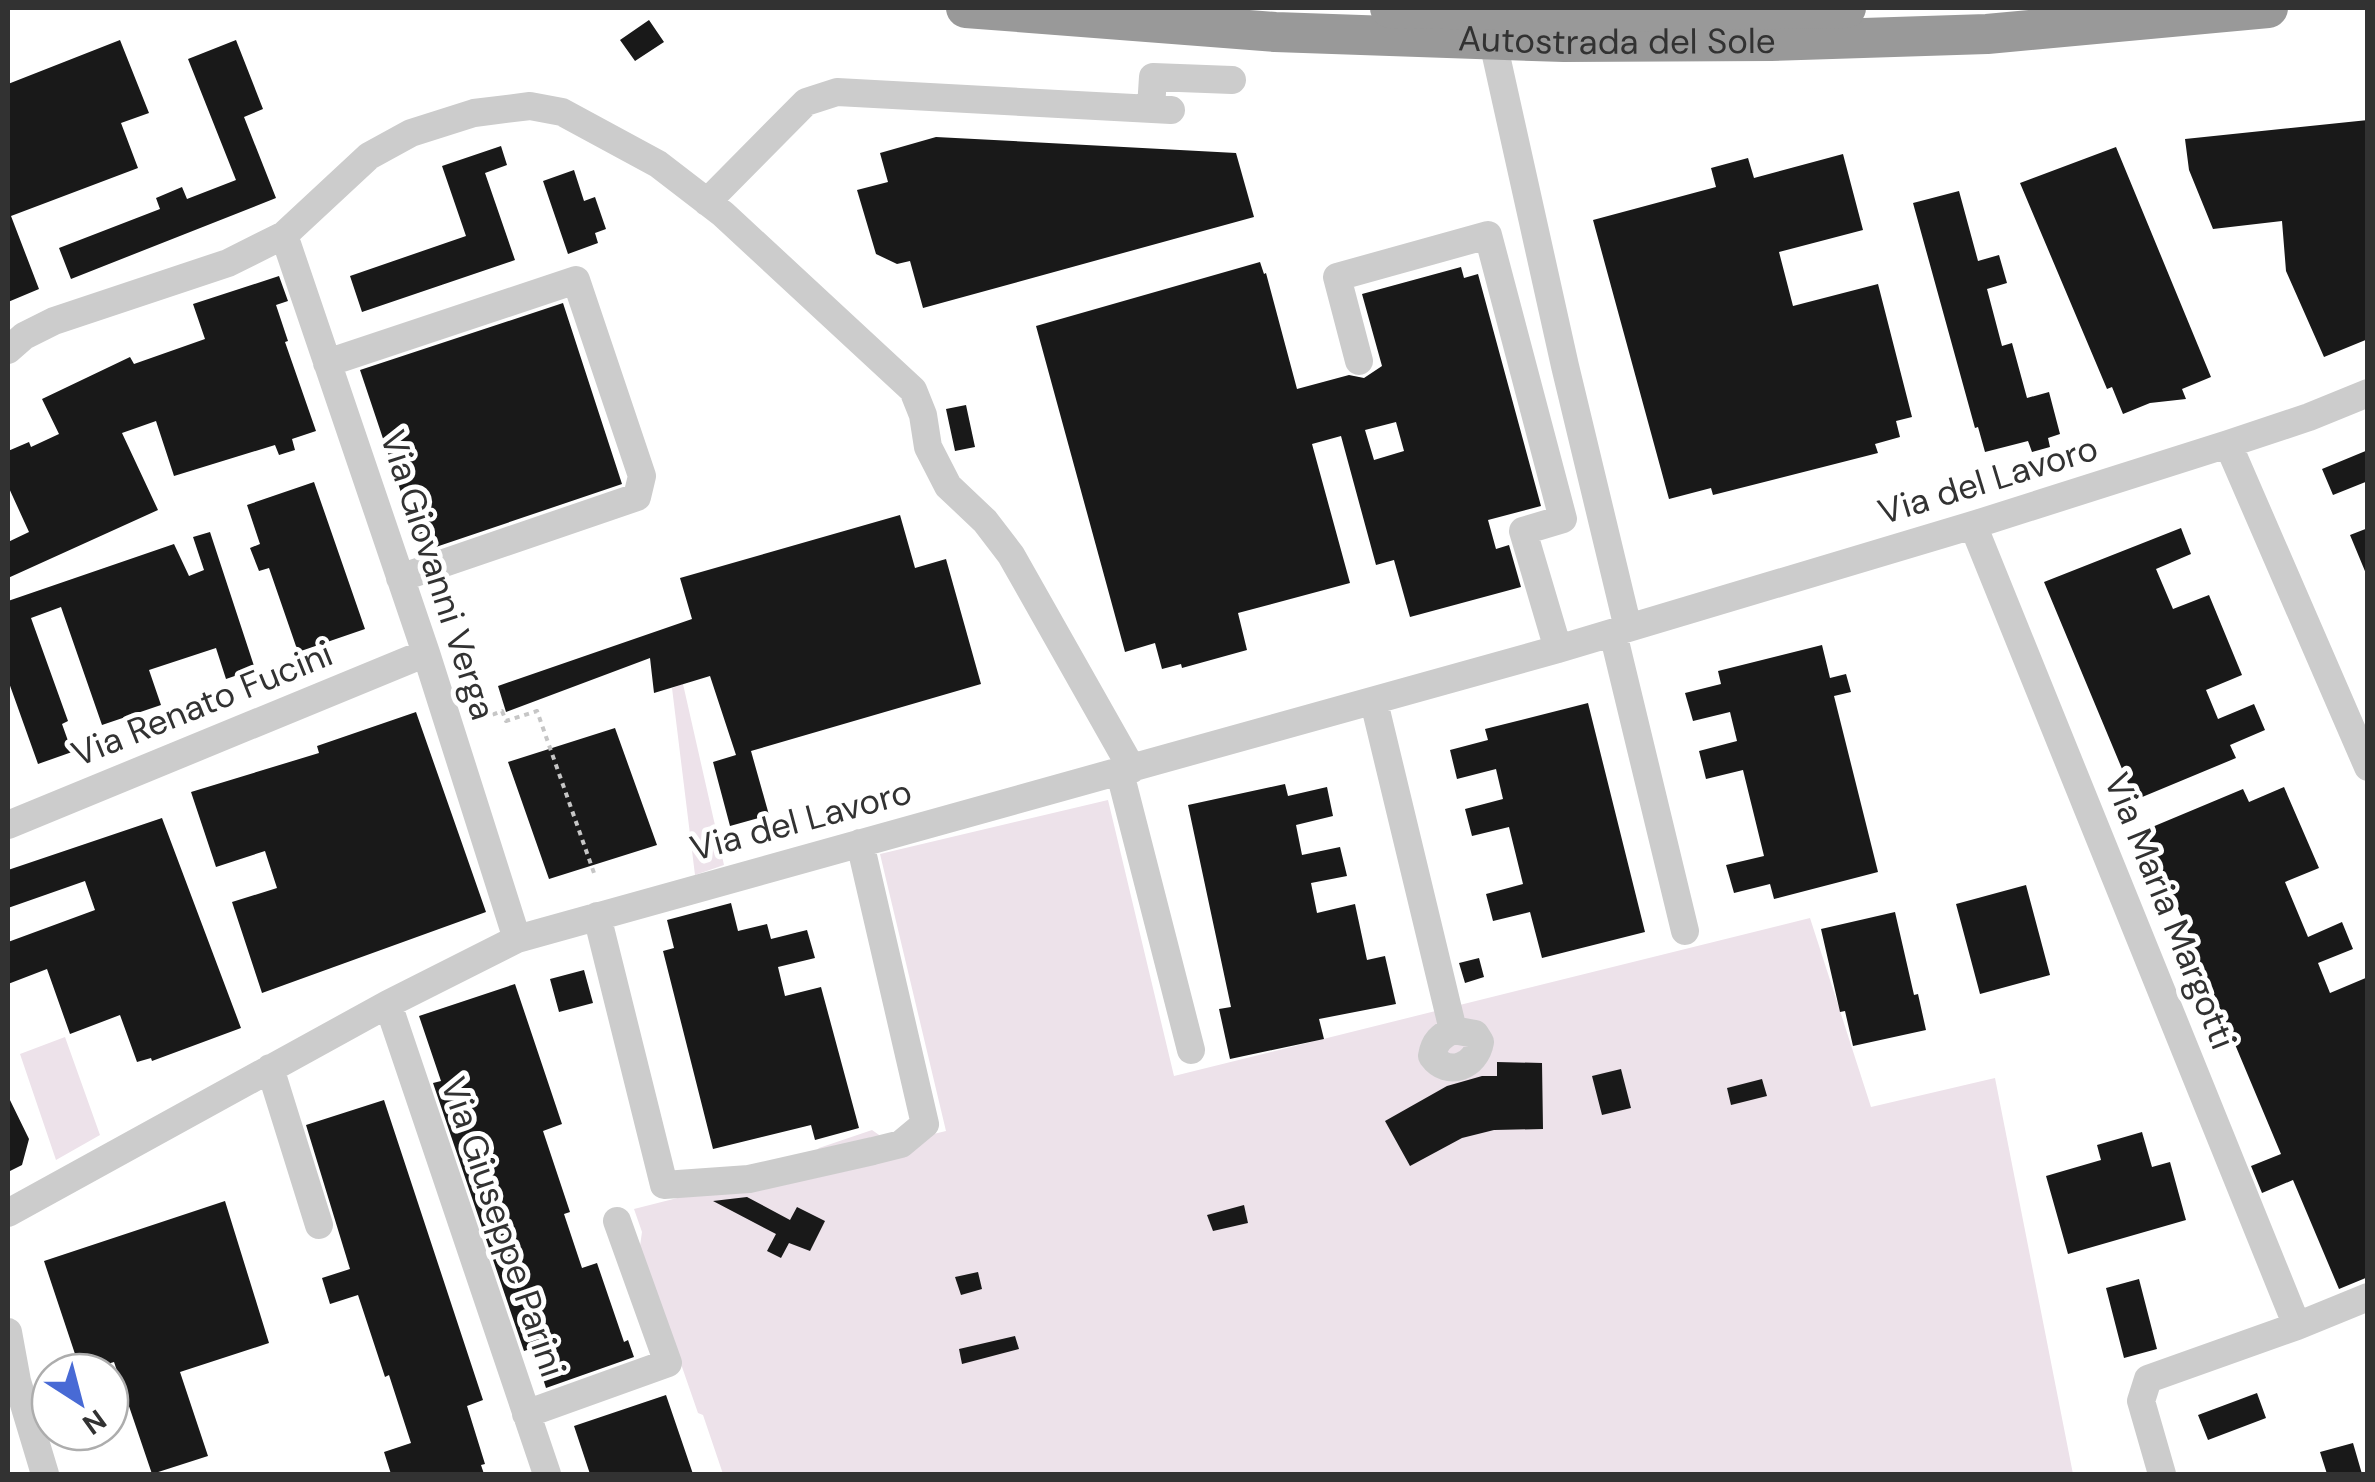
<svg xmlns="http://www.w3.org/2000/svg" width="2375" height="1482" font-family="'DM Sans',sans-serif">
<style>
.green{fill:#ede2ea}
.building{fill:#191919;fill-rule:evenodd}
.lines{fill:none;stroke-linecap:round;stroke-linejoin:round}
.path{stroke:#c6c6c6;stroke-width:4;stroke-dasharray:5 5;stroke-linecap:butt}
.minor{stroke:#ccc;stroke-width:28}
.highway{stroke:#999;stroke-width:40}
.labels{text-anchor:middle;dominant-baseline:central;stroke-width:10;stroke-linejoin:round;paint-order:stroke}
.street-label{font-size:35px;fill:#323232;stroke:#fff}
</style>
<rect width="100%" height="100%" fill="#fff"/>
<path class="green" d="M 683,684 L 724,865 L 695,875 L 672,688 Z
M 1108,800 L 1174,1076 L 1810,918 L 1871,1107 L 1995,1078 L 2073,1474 L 723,1474 L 703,1415 L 698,1413 L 640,1246 L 642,1232 L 634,1209 L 800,1167 L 819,1148 L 872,1130 L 892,1144 L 946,1131 L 880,854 Z
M 65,1037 L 100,1135 L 56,1160 L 20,1054 Z"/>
<path class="building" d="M 649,20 L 664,42 L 635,61 L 620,40 Z
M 120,40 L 149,113 L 121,123 L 138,168 L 11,216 L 39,289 L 8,302 L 8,84 Z
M 236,40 L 263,109 L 244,117 L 276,198 L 71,279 L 59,248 L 160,209 L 156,198 L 182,187 L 187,199 L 236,180 L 188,59 Z
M 2368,120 L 2368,339 L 2324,357 L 2286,271 L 2282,221 L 2213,229 L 2189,170 L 2185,139 Z
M 936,137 L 1236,153 L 1254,217 L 923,308 L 910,261 L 897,264 L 876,254 L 857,190 L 888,182 L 880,153 Z
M 501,146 L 507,165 L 485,173 L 515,260 L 362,312 L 350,276 L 466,236 L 442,166 Z
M 2116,147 L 2211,377 L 2182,389 L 2186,399 L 2150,403 L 2123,414 L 2112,387 L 2107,389 L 2020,183 Z
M 1843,154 L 1863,230 L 1779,252 L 1793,306 L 1878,284 L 1912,417 L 1896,421 L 1900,437 L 1875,444 L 1878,453 L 1713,495 L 1711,488 L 1669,499 L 1593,220 L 1716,187 L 1711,168 L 1748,158 L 1754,178 Z
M 574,170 L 584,201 L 595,197 L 606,229 L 595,233 L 598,243 L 568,254 L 543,181 Z
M 1959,191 L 1978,261 L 1999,255 L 2007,283 L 1987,289 L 2002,346 L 2012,343 L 2027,398 L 2049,392 L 2060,434 L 2048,438 L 2050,447 L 2032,452 L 2028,441 L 1985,452 L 1978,427 L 1975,428 L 1913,203 Z
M 1260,262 L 1264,274 L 1266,273 L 1297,389 L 1349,375 L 1364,378 L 1382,366 L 1362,294 L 1461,267 L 1464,278 L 1478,274 L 1541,506 L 1488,520 L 1496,549 L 1509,545 L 1521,587 L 1410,617 L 1394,560 L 1376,565 L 1341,436 L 1312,444 L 1350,583 L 1238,613 L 1247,650 L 1182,668 L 1181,664 L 1162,669 L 1155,643 L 1125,652 L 1036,326 ZM 1396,422 L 1404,451 L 1374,460 L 1365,430 Z
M 279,276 L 288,301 L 276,305 L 288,341 L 285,342 L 316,431 L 292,439 L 295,450 L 279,455 L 275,445 L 174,476 L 156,421 L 122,433 L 158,510 L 8,578 L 8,542 L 29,532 L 8,486 L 8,451 L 29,442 L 31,447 L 59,434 L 42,399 L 130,357 L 134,364 L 205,339 L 193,304 Z
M 563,303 L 622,484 L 421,552 L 360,370 Z
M 966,405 L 975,447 L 955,451 L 946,409 Z
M 2368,450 L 2368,481 L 2333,495 L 2322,469 Z
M 314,482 L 365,629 L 298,652 L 269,568 L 259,571 L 250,548 L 260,544 L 247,505 Z
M 900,515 L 915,568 L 946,559 L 981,684 L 751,751 L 769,815 L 730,826 L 713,762 L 736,755 L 710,676 L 654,693 L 650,658 L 506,712 L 498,686 L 692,619 L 680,578 Z
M 2181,528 L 2191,554 L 2156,569 L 2173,609 L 2209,595 L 2242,675 L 2206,690 L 2218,719 L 2254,704 L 2265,730 L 2230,745 L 2236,758 L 2135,800 L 2044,582 Z
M 2368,528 L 2368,576 L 2367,576 L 2350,535 Z
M 210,532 L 255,669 L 226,679 L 216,648 L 149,670 L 161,705 L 102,725 L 61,607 L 31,618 L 68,721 L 62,724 L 72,752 L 38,764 L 8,680 L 8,601 L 174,544 L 189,576 L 204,570 L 193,537 Z
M 1822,645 L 1830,678 L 1846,674 L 1851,692 L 1834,696 L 1878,872 L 1774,899 L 1770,884 L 1734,893 L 1726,865 L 1764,856 L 1743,770 L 1706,779 L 1699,751 L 1737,741 L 1730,712 L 1693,721 L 1685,693 L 1721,684 L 1718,671 Z
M 1588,703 L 1645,932 L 1542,958 L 1530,912 L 1493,921 L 1486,894 L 1523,884 L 1509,827 L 1472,836 L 1465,809 L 1503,799 L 1496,769 L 1457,779 L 1450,750 L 1488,740 L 1485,729 Z
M 416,712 L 486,912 L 262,993 L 232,902 L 277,888 L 265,851 L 216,867 L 191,792 L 319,753 L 317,746 Z
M 615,728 L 657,845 L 549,879 L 508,762 Z
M 1285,784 L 1288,796 L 1327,787 L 1333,816 L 1296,825 L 1302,855 L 1340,847 L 1347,876 L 1311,883 L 1317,913 L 1355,904 L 1367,960 L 1385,956 L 1396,1004 L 1319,1019 L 1324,1039 L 1230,1059 L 1219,1009 L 1231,1007 L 1188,805 Z
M 2284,787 L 2319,868 L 2285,882 L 2308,937 L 2342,922 L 2353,949 L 2318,963 L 2330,993 L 2368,977 L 2368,1277 L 2339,1289 L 2293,1180 L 2262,1193 L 2251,1166 L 2281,1154 L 2145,830 L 2243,789 L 2249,802 Z
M 162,818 L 241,1028 L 152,1061 L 151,1058 L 137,1062 L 120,1015 L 70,1034 L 47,969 L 8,984 L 8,942 L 95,910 L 85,881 L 8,908 L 8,870 Z
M 2026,885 L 2050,975 L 1980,994 L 1956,904 Z
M 731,903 L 738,931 L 767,924 L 771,939 L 807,930 L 815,958 L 778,967 L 785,996 L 821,987 L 859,1128 L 815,1140 L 811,1125 L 713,1149 L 663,951 L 674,948 L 667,920 Z
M 1895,912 L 1914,995 L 1918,994 L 1926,1030 L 1853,1046 L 1845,1011 L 1840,1012 L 1821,929 Z
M 1479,958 L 1484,977 L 1465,983 L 1459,963 Z
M 584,970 L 593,1003 L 559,1012 L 550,979 Z
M 515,984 L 562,1124 L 543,1131 L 570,1212 L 564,1214 L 582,1268 L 597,1263 L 624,1342 L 628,1340 L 634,1357 L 546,1388 L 533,1348 L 524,1351 L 433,1083 L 441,1081 L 419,1016 Z
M 1497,1062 L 1542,1063 L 1543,1129 L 1494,1130 L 1462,1138 L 1410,1166 L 1385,1121 L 1447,1086 L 1482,1076 L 1497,1076 Z
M 1621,1069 L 1631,1108 L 1602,1115 L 1592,1076 Z
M 1762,1079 L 1767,1096 L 1731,1105 L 1727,1088 Z
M 8,1096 L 29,1139 L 22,1165 L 8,1172 Z
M 384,1100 L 483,1400 L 467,1406 L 485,1464 L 481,1465 L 484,1474 L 391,1474 L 384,1452 L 411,1443 L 389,1375 L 385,1377 L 358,1295 L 330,1304 L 322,1278 L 350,1269 L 306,1125 Z
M 2142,1132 L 2152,1167 L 2170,1162 L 2186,1220 L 2068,1254 L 2046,1176 L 2101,1160 L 2097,1145 Z
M 747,1197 L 790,1220 L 797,1207 L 825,1221 L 810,1251 L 789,1243 L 781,1258 L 767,1251 L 776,1234 L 713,1201 Z
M 225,1201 L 269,1343 L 180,1372 L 208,1456 L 152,1474 L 114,1362 L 81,1372 L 44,1261 Z
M 1244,1205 L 1248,1223 L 1213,1231 L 1207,1215 Z
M 978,1272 L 982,1289 L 961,1295 L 955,1277 Z
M 2139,1279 L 2157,1349 L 2124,1358 L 2106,1288 Z
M 1015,1336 L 1019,1349 L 962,1364 L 959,1349 Z
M 2257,1393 L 2266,1418 L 2208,1440 L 2198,1415 Z
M 666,1395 L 693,1474 L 590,1474 L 574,1426 Z
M 2353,1443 L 2362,1474 L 2327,1474 L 2320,1452 Z"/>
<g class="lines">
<path class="path" d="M 474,722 L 502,711 L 506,721 L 537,711 L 594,873"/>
<path class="minor" d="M 1489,24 L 1565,366 L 1628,628
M 1151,108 L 1153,77 L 1232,80
M 707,202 L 806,102 L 837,92 L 1171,110
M 284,235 L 426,653 L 517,939
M 8,350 L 24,336 L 54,321 L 228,263 L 284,235 L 369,156 L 411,133 L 474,113 L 530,106 L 562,112 L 658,164 L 723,214 L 913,390 L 923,415 L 928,447 L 948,486 L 985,521 L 1011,555 L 1132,769
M 1359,361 L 1337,277 L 1488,235 L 1563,519 L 1523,531 L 1558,649
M 327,363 L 576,280 L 642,476 L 637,497 L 400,578
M 2228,444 L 2368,767
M 1973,525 L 2297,1326
M 1613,633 L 1685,931
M 1374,702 L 1453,1030
M 1120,773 L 1191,1050
M 8,825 L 426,653
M 597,916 L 664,1185 L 749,1179 L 873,1151 L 901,1144 L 925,1124 L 860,843
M 388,1004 L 547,1474
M 1453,1030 L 1475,1034 L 1480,1042 C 1476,1066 1448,1078 1432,1056 C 1434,1042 1441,1036 1453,1030 Z
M 270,1068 L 319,1225
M 8,1213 L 388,1004 L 517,939 L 1558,649 L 1973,525 L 2228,444 L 2309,417 L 2368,393
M 8,1332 L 17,1381 L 45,1474
M 526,1414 L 668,1363 L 617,1221
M 2162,1474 L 2141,1401 L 2148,1379 L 2297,1326 L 2368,1297"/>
<g class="highway">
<path id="s1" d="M 966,8 L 1275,32 L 1564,42 L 1771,41 L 1987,34 L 2268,8"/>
<path d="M 1390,8 L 1603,12 L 1846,8"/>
</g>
</g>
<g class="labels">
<g class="street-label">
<text stroke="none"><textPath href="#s1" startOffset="652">Autostrada del Sole</textPath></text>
<text transform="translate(1988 480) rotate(-17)">Via del Lavoro</text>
<text transform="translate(438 575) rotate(72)">Via Giovanni Verga</text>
<text transform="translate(202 704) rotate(-22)">Via Renato Fucini</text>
<text transform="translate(801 820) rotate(-15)">Via del Lavoro</text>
<text transform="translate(2170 911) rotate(68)">Via Maria Margotti</text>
<text transform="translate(503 1227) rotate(71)">Via Giuseppe Parini</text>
</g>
</g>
<rect width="2375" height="1482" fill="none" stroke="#323232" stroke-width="20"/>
<g transform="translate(80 1402) rotate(144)"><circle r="48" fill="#ffffff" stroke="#adadad" stroke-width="2.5"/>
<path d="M0-8L18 38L0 25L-18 38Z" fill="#486ad5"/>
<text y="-15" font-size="28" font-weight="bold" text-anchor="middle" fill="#323232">N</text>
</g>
</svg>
